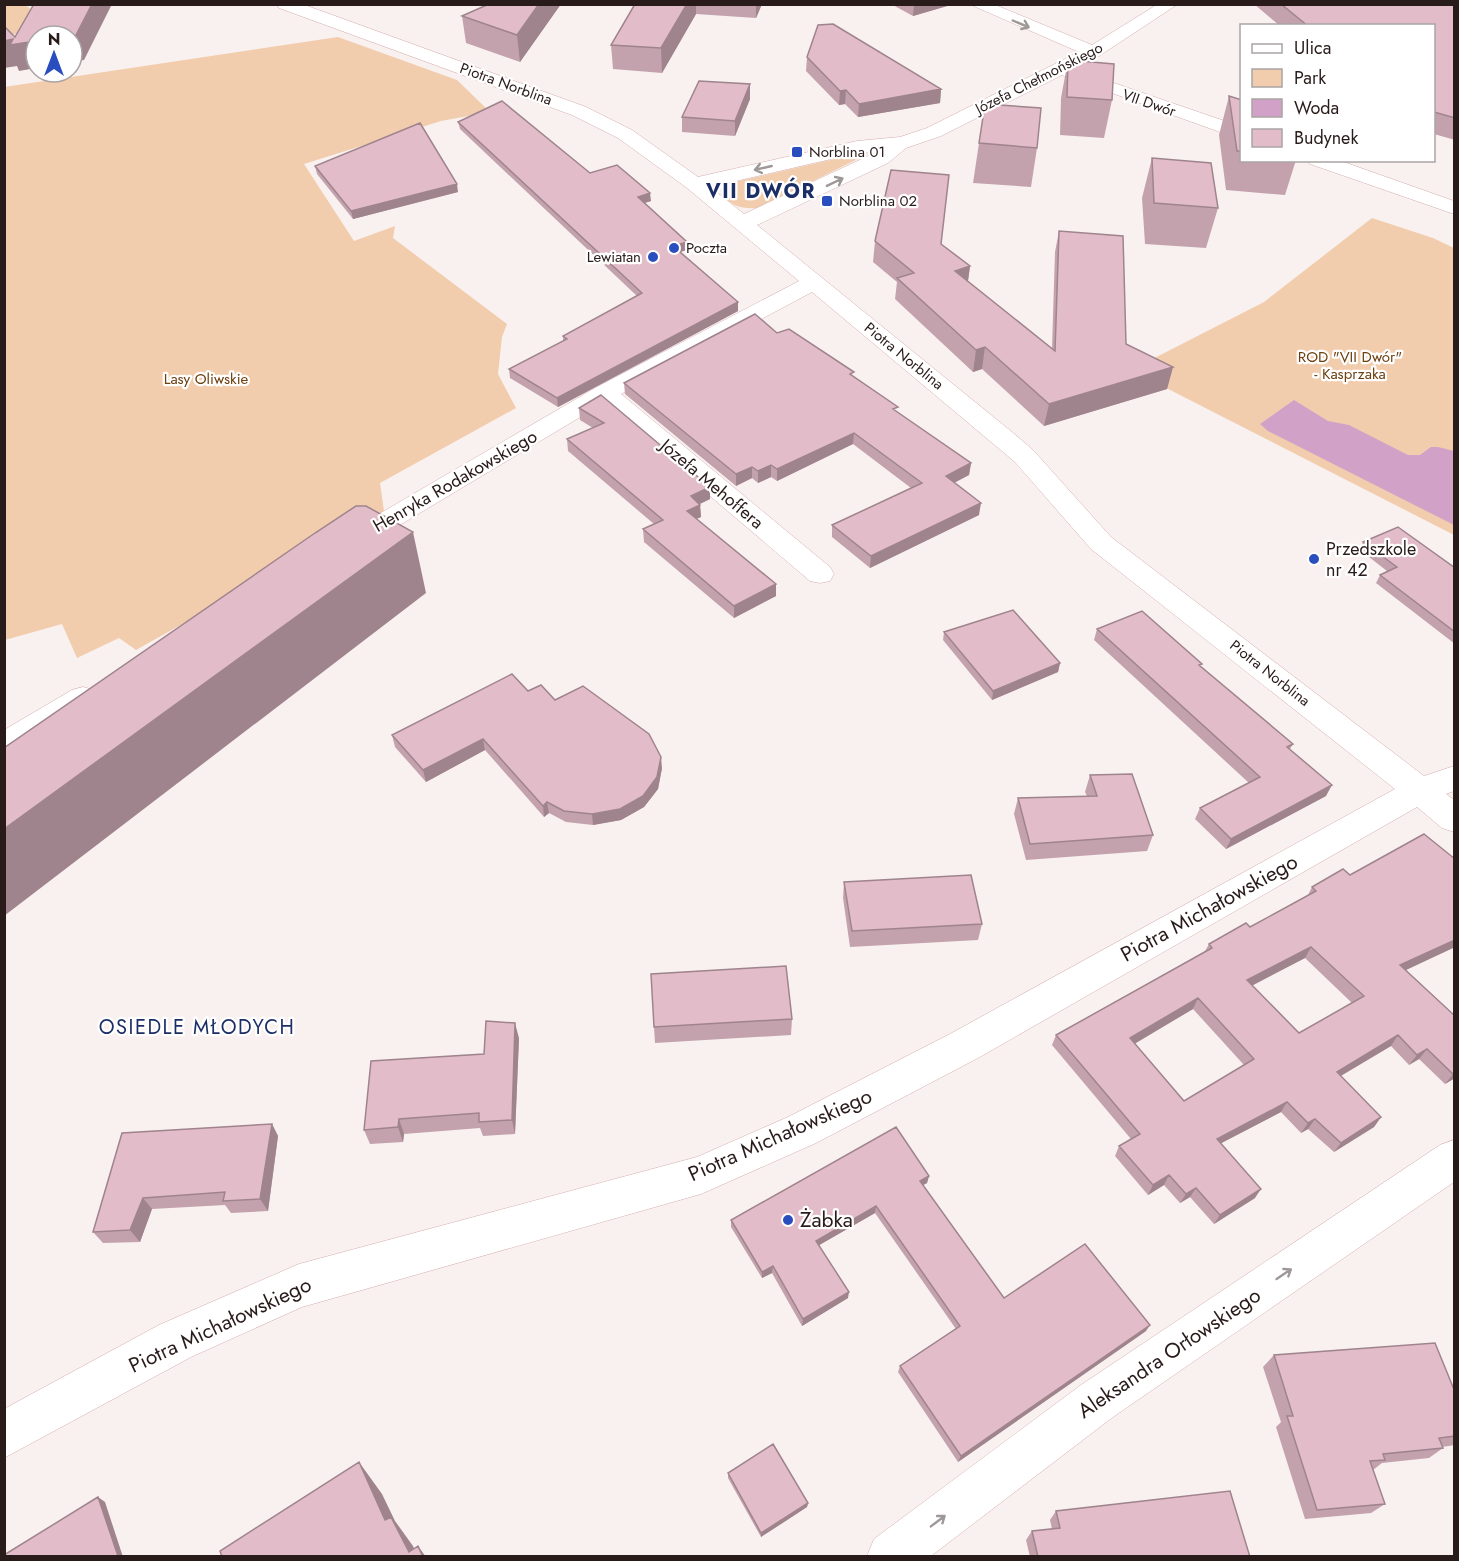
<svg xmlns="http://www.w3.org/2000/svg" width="1459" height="1561" font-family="Jost,sans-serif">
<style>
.green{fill:#f2cdad}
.water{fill:#d2a1c8}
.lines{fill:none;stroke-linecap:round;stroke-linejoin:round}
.minor-casing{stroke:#d6adad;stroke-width:1}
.minor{fill:#fff;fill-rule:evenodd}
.wall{fill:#c3a2ae;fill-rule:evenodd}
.shaded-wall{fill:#9f848d}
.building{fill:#e3bcca;stroke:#9f848d;stroke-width:1.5;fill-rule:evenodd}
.oneway{stroke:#9f9898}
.poi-dot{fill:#2a4ebd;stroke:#fff;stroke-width:2}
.labels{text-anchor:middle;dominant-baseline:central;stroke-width:4.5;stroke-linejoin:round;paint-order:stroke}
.far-street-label{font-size:15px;fill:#2a1b1b;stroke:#fff}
.far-poi-label{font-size:15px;fill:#2a1b1b;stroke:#fff;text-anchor:start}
.far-park-label{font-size:15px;fill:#6d4110;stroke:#fff}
.street-label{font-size:18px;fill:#2a1b1b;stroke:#fff}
.poi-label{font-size:18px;fill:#2a1b1b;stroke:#fff;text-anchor:start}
.far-district-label{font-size:20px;font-weight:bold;letter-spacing:1.5px;fill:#1b2f66;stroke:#fff}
.neighbourhood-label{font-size:20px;letter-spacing:1.5px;fill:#1b2f66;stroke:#fff}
.near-street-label{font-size:21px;fill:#2a1b1b;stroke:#fff}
.near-poi-label{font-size:21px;fill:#2a1b1b;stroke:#fff;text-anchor:start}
</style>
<rect width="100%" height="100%" fill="#f9f1f0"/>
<path class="green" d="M 5,5 L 25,5 L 35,12 L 22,32 L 5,37 Z
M 338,37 L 457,80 L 490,112 L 441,121 L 304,164 L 354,241 L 395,226 L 393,238 L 507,324 L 502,337 L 498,374 L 516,408 L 380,483 L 384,511 L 136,650 L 119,638 L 77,658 L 62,624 L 5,640 L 4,87 Z
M 865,152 L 868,154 L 758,208 C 743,209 729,207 722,192 L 739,181 Z
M 1372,218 L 1433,238 L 1454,248 L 1454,535 L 1131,370 L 1264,302 Z"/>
<path class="water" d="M 1294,400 L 1328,421 L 1349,425 L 1408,455 L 1420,455 L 1431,447 L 1438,447 L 1454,451 L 1454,525 L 1268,431 L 1260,424 Z"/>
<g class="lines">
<defs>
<path id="minor" d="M 277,4 L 302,4 L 586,107 L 632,130 L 698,177 L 857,141 L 900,137 L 927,128 L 1079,52 L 969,4 L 993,4 L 1092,45 L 1158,4 L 1178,4 L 1099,56 L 1073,69 L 1242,127 L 1242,140 L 1062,75 L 941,136 L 906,148 L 888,163 L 757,225 L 1012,432 L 1033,450 L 1111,537 L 1424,776 L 1454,766 L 1454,791 L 1446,794 L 1454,800 L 1454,832 L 1442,828 L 1417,807 L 978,1058 L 816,1143 L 701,1194 L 302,1307 L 191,1357 L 4,1458 L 4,1409 L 159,1325 L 299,1264 L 697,1157 L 788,1117 L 950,1034 L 1395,789 L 1091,549 L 1015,462 L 812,292 L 621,394 L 830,567 L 834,574 L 830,581 L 820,583 L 810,581 L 602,404 L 363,547 L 353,550 L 343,547 L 339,541 L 343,535 L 595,388 L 799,281 L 687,188 L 618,138 L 572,115 L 279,8 ZM 879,151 L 744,214 L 710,187 L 857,153 Z
M 1307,160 L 1338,160 L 1454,201 L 1454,214 L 1310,164 Z
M 83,687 L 94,690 L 99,698 L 94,706 L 15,754 L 4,758 L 4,730 L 72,690 Z
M 1454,1140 L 1454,1182 L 1113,1417 L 931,1556 L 867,1556 L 874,1539 L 1081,1385 L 1440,1145 Z"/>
</defs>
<use href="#minor" class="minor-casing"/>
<use href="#minor" class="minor"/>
</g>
<path class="wall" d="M 561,4 L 520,62 L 466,43 L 462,16 Z
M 635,4 L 762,4 L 756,18 L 696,14 L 662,73 L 613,69 L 611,45 Z
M 891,4 L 954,4 L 913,16 Z
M 1254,4 L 1455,4 L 1455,140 L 1434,134 L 1434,26 L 1280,26 Z
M 807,57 L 941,89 L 940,103 L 858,117 L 845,104 L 839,105 L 806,71 Z
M 1068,60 L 1112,100 L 1104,138 L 1060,135 L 1061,98 Z
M 750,84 L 750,99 L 735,136 L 682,132 L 682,117 Z
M 1229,96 L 1242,100 L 1242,160 L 1296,160 L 1285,195 L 1226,190 L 1219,135 Z
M 458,122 L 590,173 L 651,201 L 644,203 L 687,250 L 680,252 L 738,311 L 558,407 L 510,378 L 509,369 L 563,341 L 563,336 L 637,296 L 460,129 Z
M 979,143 L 1037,148 L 1031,187 L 973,183 Z
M 1152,158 L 1218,208 L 1206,248 L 1145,244 L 1142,198 Z
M 315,166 L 458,192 L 353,219 L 317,174 Z
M 1059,231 L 1126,344 L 1173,367 L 1167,389 L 1044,426 L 982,369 L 973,372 L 895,299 L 897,282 L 873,262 L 875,241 L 941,244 L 970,266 L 968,281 L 1052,348 L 1055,252 Z
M 777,333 L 854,377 L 897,412 L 971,463 L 969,475 L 954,483 L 979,515 L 870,568 L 832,537 L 832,525 L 911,488 L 853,444 L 777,481 L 771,477 L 758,483 L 752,478 L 736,486 L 625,394 L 624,383 Z
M 579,408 L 710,487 L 710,499 L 700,504 L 701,517 L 696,519 L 776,584 L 776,596 L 734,618 L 644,542 L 643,529 L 654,524 L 568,451 L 567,439 L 593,428 L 580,420 Z
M 1363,542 L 1455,568 L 1455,644 L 1376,583 L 1380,575 L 1387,571 L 1360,550 Z
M 1097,629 L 1201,667 L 1293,744 L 1290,749 L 1326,796 L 1226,849 L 1195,819 L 1200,808 L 1249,783 L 1094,640 Z
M 944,632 L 1060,663 L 1058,672 L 992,700 L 943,640 Z
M 528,691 L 555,700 L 662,768 L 658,789 L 644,807 L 621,820 L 593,825 L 566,822 L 549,813 L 544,817 L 485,750 L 426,782 L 395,747 L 392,735 Z
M 1090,775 L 1153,835 L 1147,851 L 1026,860 L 1014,814 L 1018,798 L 1087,796 L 1085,792 Z
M 1455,859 L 1455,947 L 1406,970 L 1455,1016 L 1455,1078 L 1445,1084 L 1419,1059 L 1409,1065 L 1391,1046 L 1341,1076 L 1381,1117 L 1374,1127 L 1334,1152 L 1308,1129 L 1301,1133 L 1281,1112 L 1221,1143 L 1255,1198 L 1214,1224 L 1190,1197 L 1180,1203 L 1164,1185 L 1148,1195 L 1115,1156 L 1119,1146 L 1131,1139 L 1052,1045 L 1056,1035 L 1205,951 L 1209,944 L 1250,927 L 1308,895 L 1312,887 L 1350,875 ZM 1305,958 L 1352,1003 L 1299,1033 L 1252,985 ZM 1193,1009 L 1244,1065 L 1184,1101 L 1134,1043 Z
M 844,882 L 982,924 L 978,940 L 850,947 L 843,898 Z
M 792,1019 L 791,1035 L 655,1043 L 654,1027 Z
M 519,1038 L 515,1134 L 483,1136 L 480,1128 L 404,1134 L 403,1142 L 370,1144 L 364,1130 L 484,1054 Z
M 272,1124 L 278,1136 L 268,1211 L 231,1213 L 225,1205 L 152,1209 L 140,1242 L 103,1243 L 93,1232 L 122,1133 Z
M 929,1176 L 927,1183 L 923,1185 L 1004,1298 L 1146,1331 L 958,1462 L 898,1372 L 900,1366 L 956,1329 L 875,1213 L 819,1245 L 848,1298 L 802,1326 L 772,1273 L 762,1278 L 731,1227 L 731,1220 Z
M 1274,1355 L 1455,1392 L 1455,1445 L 1442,1447 L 1443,1448 L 1429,1458 L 1382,1463 L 1373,1470 L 1385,1504 L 1371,1513 L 1305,1519 L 1276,1427 L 1281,1422 L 1263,1367 Z
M 728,1473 L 808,1503 L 807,1507 L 761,1537 L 728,1478 Z
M 1056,1511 L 1250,1557 L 1030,1557 L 1026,1540 L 1032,1531 L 1052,1529 L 1050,1520 Z"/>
<path class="shaded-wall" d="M 92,4 L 112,4 L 84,60 L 72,62 L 72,36 Z
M 539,4 L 561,4 L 520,62 L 517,35 Z
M 687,4 L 696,4 L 696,14 L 662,73 L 661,48 Z
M 756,4 L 762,4 L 756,18 Z
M 915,4 L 954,4 L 913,16 L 914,5 Z
M 13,39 L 36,41 L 36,68 L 19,71 L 17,66 L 4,68 L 4,41 Z
M 750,84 L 750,99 L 735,136 L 735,121 Z
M 941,89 L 940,103 L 858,117 L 859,104 Z
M 846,90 L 845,104 L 839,105 L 840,91 Z
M 457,184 L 458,192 L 353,219 L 351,211 Z
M 650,193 L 651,201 L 638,205 L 638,197 Z
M 687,242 L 687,250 L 673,254 L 673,246 Z
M 970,266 L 967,288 L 955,271 Z
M 738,302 L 738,311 L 558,407 L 557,398 Z
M 985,347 L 982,369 L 973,372 L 976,350 Z
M 1173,367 L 1167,389 L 1044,426 L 1049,404 Z
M 854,433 L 853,444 L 777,481 L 777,469 Z
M 971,463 L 969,475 L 944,488 L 946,476 Z
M 771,465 L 771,477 L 758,483 L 758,471 Z
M 752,467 L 752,478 L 736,486 L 736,474 Z
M 710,487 L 710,499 L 691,508 L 691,496 Z
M 981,503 L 979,515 L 870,568 L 871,556 Z
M 700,505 L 701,517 L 687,523 L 687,511 Z
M 413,532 L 426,593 L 4,916 L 4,829 Z
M 776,584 L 776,596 L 734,618 L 734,606 Z
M 1060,663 L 1058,672 L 992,700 L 993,691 Z
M 483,739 L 485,750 L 426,782 L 423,770 Z
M 661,757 L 662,768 L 658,789 L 644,807 L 621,820 L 593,825 L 592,814 Z
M 1332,785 L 1326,796 L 1226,849 L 1231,839 Z
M 547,802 L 549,813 L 544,817 L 543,806 Z
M 1455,940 L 1455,947 L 1393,976 L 1400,965 Z
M 1311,947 L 1305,958 L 1242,991 L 1247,980 Z
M 1198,998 L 1193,1009 L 1126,1049 L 1130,1038 Z
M 515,1023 L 519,1038 L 515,1134 L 512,1120 Z
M 1398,1035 L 1391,1046 L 1330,1082 L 1337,1072 Z
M 1427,1049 L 1419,1059 L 1409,1065 L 1417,1055 Z
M 1455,1073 L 1455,1078 L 1445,1084 L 1453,1074 Z
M 1287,1102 L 1281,1112 L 1212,1148 L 1217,1139 Z
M 1381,1117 L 1374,1127 L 1334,1152 L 1341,1143 Z
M 399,1119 L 404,1134 L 403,1142 L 398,1127 Z
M 1315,1119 L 1308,1129 L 1301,1133 L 1308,1123 Z
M 272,1124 L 278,1136 L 268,1211 L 260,1199 Z
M 1169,1175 L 1164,1185 L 1148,1195 L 1153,1185 Z
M 929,1176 L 927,1183 L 918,1188 L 920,1181 Z
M 1196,1188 L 1190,1197 L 1180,1203 L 1186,1194 Z
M 1261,1189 L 1255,1198 L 1214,1224 L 1220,1215 Z
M 143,1198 L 152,1209 L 140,1242 L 130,1230 Z
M 876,1206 L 875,1213 L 816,1247 L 816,1241 Z
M 773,1266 L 772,1273 L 762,1278 L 762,1272 Z
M 849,1292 L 848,1298 L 802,1326 L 803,1319 Z
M 1150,1325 L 1146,1331 L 958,1462 L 961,1456 Z
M 359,1462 L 382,1494 L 395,1521 L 413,1546 L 418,1557 L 412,1557 L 385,1520 Z
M 98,1497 L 105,1502 L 123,1557 L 116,1557 Z
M 808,1503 L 807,1507 L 761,1537 L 761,1533 Z
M 418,1546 L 426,1557 L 423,1557 Z"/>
<path class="building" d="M 34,4 L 92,4 L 76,35 L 70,36 L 36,36 L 36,41 L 10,45 L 13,39 L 4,41 L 4,26 L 15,37 Z
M 489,4 L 539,4 L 517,35 L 462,16 Z
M 635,4 L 687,4 L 661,48 L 611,45 Z
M 1281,4 L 1455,4 L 1455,118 L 1434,112 L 1434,26 L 1308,26 Z
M 833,24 L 941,89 L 859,104 L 846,90 L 840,91 L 807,57 L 818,25 Z
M 1068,60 L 1114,64 L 1112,100 L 1067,97 Z
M 699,81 L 750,84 L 735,121 L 682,117 Z
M 1229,96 L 1242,100 L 1242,151 L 1237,151 Z
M 502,101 L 590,173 L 617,165 L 650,193 L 638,197 L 687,242 L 673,246 L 738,302 L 557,398 L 509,369 L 567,339 L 563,336 L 642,293 L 458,122 Z
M 985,104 L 1041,108 L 1037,148 L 979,143 Z
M 420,123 L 457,184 L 351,211 L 315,166 Z
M 1152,158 L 1211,163 L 1218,208 L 1154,203 Z
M 891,170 L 949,175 L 941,244 L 970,266 L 955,271 L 1055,351 L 1059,231 L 1123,236 L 1126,344 L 1173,367 L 1049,404 L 985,347 L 976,350 L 897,278 L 914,273 L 875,241 Z
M 755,314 L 777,333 L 789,329 L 854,372 L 850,374 L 898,407 L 893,409 L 971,463 L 946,476 L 981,503 L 871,556 L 832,525 L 922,483 L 854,433 L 777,469 L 771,465 L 758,471 L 752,467 L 736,474 L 624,383 Z
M 601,395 L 710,487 L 691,496 L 700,505 L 687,511 L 776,584 L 734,606 L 643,529 L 663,520 L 567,439 L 604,423 L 579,408 Z
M 356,506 L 366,506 L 413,532 L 4,829 L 4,748 L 315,533 Z
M 1398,527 L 1455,568 L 1455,632 L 1380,575 L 1397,567 L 1363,542 Z
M 1013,610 L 1060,663 L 993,691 L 944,632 Z
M 1142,611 L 1202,664 L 1199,665 L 1293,744 L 1287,747 L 1332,785 L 1231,839 L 1200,808 L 1260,777 L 1097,629 Z
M 512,674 L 528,691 L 541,685 L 555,700 L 583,686 L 649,734 L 661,757 L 657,777 L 643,796 L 620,809 L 592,814 L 564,811 L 547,802 L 543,806 L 483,739 L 423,770 L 392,735 Z
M 1132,774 L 1153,835 L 1030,844 L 1018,798 L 1097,796 L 1090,775 Z
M 1424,834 L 1455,859 L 1455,940 L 1400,965 L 1455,1016 L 1455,1073 L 1453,1074 L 1427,1049 L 1417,1055 L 1398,1035 L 1337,1072 L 1381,1117 L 1341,1143 L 1315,1119 L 1308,1123 L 1287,1102 L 1217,1139 L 1261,1189 L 1220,1215 L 1196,1188 L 1186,1194 L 1169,1175 L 1153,1185 L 1119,1146 L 1140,1134 L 1056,1035 L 1212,948 L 1209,944 L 1246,923 L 1250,927 L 1316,891 L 1312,887 L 1343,869 L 1350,875 ZM 1311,947 L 1364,996 L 1299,1033 L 1247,980 ZM 1198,998 L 1254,1059 L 1184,1101 L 1130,1038 Z
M 971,875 L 982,924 L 852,931 L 844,882 Z
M 786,966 L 792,1019 L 654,1027 L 651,974 Z
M 486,1021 L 515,1023 L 512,1120 L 479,1122 L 479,1113 L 399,1119 L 398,1127 L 364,1130 L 371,1061 L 484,1054 Z
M 272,1124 L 260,1199 L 223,1201 L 225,1192 L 143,1198 L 130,1230 L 93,1232 L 122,1133 Z
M 896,1127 L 929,1176 L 920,1181 L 1004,1298 L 1085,1244 L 1150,1325 L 961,1456 L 900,1366 L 960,1326 L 876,1206 L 816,1241 L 849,1292 L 803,1319 L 773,1266 L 762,1272 L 731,1220 Z
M 1435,1343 L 1455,1392 L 1455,1436 L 1439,1438 L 1443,1448 L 1383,1454 L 1385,1460 L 1370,1461 L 1385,1504 L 1317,1510 L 1287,1416 L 1293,1416 L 1274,1355 Z
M 773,1444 L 808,1503 L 761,1533 L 728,1473 Z
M 359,1462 L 385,1520 L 391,1517 L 409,1552 L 418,1546 L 423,1557 L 222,1557 L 220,1551 Z
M 1230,1491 L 1250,1557 L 1038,1557 L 1032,1531 L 1060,1528 L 1056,1511 Z
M 98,1497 L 118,1556 L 116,1557 L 4,1557 L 4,1555 Z"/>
<defs><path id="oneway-shaft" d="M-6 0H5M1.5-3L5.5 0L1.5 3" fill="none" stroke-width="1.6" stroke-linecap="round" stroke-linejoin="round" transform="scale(1.5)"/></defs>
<g class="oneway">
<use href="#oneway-shaft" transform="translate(1021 24) rotate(23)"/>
<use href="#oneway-shaft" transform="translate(763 168) rotate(167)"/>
<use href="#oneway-shaft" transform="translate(835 182) rotate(-26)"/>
<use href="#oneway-shaft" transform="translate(1284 1274) rotate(-34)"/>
<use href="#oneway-shaft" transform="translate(938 1521) rotate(-37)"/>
</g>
<g class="poi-dot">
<rect x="791" y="146" width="12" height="12" rx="3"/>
<rect x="821" y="195" width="12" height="12" rx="3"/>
<circle cx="674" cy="248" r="6"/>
<circle cx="653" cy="257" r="6"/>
<circle cx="1314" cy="559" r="6"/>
<circle cx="788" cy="1220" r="6"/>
</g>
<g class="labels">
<g class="far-street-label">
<text transform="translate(1039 78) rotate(-27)">Józefa Chełmońskiego</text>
<text transform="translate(506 84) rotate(20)">Piotra Norblina</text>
<text transform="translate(1149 103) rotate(19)">VII Dwór</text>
<text transform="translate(904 356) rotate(39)">Piotra Norblina</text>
<text transform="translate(1270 673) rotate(38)">Piotra Norblina</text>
</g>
<g class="far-poi-label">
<text x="809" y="152">Norblina 01</text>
<text x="839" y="201">Norblina 02</text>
<text x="686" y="248">Poczta</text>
<text x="641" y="257" text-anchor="end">Lewiatan</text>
</g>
<g class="far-park-label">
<text x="1350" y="357">ROD "VII Dwór"<tspan x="1350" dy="17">- Kasprzaka</tspan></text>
<text x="206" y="379">Lasy Oliwskie</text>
</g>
<g class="street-label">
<text transform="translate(455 481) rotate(-30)">Henryka Rodakowskiego</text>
<text transform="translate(712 484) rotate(40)">Józefa Mehoffera</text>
</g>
<g class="poi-label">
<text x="1326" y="549">Przedszkole<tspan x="1326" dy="21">nr 42</tspan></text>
</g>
<g class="far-district-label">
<text x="761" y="191">VII DWÓR</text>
</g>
<g class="neighbourhood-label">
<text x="197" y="1027">OSIEDLE MŁODYCH</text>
</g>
<g class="near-street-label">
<text transform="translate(1209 908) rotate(-29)">Piotra Michałowskiego</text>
<text transform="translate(780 1135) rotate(-24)">Piotra Michałowskiego</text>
<text transform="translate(220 1325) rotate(-25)">Piotra Michałowskiego</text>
<text transform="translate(1169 1353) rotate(-34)">Aleksandra Orłowskiego</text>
</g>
<g class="near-poi-label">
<text x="800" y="1220">Żabka</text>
</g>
</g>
<rect width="1459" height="1561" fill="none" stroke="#2a1b1b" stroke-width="12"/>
<rect x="1240" y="24" width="195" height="138" fill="#ffffff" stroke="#aaa4a4" stroke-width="1.5"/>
<rect x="1252" y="44" width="30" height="9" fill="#ffffff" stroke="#aaa4a4" stroke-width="1.5"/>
<text x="1294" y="54" font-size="18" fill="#2a1b1b">Ulica</text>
<rect x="1252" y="69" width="30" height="18" fill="#f2cdad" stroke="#aaa4a4" stroke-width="1.5"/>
<text x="1294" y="84" font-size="18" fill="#2a1b1b">Park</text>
<rect x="1252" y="99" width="30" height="18" fill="#d2a1c8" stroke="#aaa4a4" stroke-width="1.5"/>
<text x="1294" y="114" font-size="18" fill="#2a1b1b">Woda</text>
<rect x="1252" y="129" width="30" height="18" fill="#e3bcca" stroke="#aaa4a4" stroke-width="1.5"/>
<text x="1294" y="144" font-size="18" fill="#2a1b1b">Budynek</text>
<g transform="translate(54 54)"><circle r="28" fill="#ffffff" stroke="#aaa4a4" stroke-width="1.5"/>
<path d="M0-4.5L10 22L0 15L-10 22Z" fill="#2a4ebd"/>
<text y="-9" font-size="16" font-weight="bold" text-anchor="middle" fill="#2a1b1b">N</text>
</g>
</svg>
